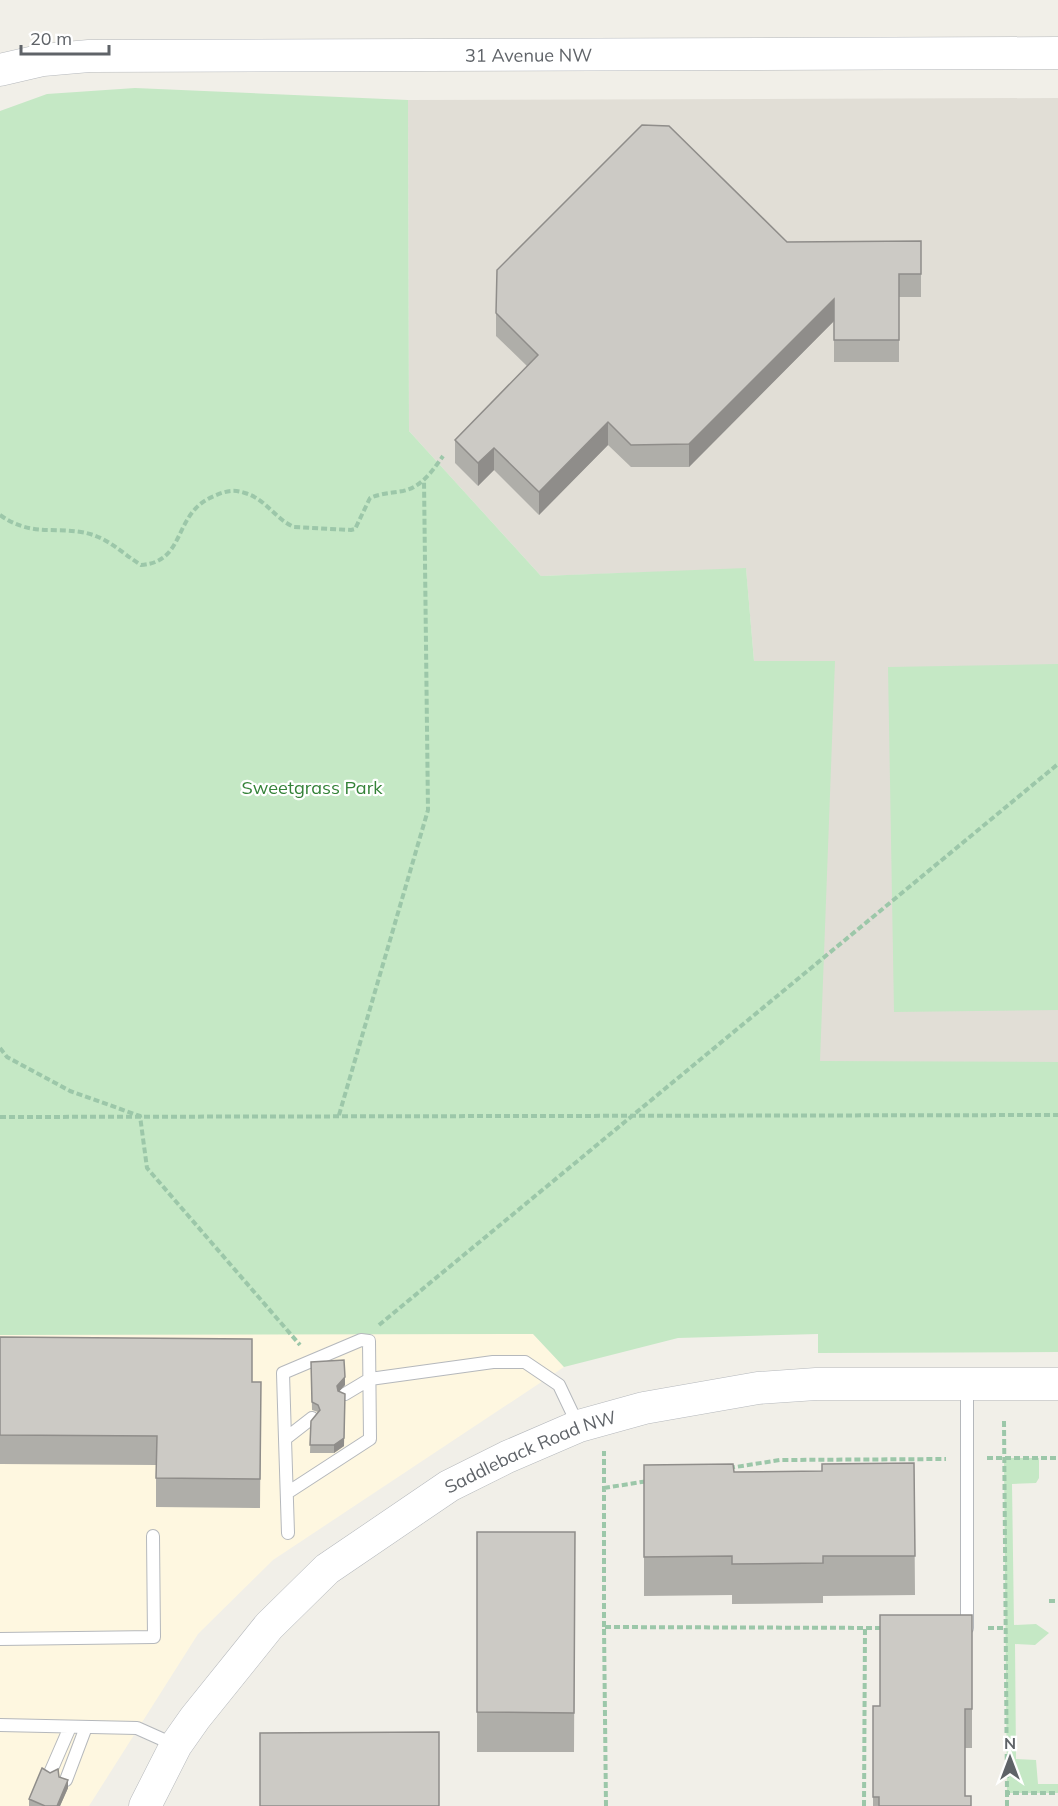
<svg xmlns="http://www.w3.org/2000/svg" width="1058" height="1806" font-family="Mulish,sans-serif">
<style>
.commercial{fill:#fef7e0}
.education{fill:#e1ded6}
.green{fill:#c5e8c5}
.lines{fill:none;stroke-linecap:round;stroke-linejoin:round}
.service-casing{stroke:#b5b8bc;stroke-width:14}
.tertiary-casing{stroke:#b5b8bc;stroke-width:33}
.path{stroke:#9cc7a9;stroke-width:4;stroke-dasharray:6 3;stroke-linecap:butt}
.service{stroke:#fff;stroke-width:12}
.tertiary{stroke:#fff;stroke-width:32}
.wall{fill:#afaea9}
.shaded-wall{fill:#8f8d8a}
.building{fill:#cccac5;stroke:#8f8d8a;stroke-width:1.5}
.labels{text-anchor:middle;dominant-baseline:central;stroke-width:4.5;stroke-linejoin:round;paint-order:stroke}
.street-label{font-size:18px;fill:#5f6368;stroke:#fff}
.park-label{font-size:18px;fill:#348238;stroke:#fff}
</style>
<rect width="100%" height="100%" fill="#f1efe8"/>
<path class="commercial" d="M 0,1321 L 521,1321 L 564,1367 L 273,1560 L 198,1634 L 89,1806 L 0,1806 Z"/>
<path class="education" d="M 1058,98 L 1058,1098 L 819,1100 L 754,661 L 746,569 L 541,576 L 409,431 L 408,100 Z"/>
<path class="green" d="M 135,88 L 408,100 L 409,431 L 541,576 L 746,568 L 754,661 L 835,661 L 820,1061 L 1058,1062 L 1058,1352 L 818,1353 L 818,1334 L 678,1338 L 564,1367 L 533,1334 L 0,1335 L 0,111 L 47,94 Z
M 1058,664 L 1058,1010 L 894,1012 L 888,667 Z
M 1004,1458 L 1039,1458 L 1039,1478 L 1036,1483 L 1012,1484 L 1014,1625 L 1036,1624 L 1049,1633 L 1035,1645 L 1015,1644 L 1016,1759 L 1036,1760 L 1038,1784 L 1058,1784 L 1058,1793 L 1007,1793 Z"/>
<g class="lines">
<defs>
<path id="service" d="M 967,1385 L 967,1628
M 345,1394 L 370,1379 L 493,1362 L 525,1362 L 559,1385 L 578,1425
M 285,1439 L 283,1373 L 361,1340 L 369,1341 L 370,1439 L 287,1493
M 288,1533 L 285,1439 L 312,1418
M 0,1639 L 154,1637 L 153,1536
M 0,1725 L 137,1728 L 175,1745
M 50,1773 L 70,1727
M 66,1780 L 86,1727"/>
<g id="tertiary">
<path id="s1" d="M 0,70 L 43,60 L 89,56 L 1058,53"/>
<path id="s2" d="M 145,1806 L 176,1745 L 195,1718 L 269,1626 L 327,1569 L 449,1486 L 507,1457 L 579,1426 L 644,1408 L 758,1388 L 816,1384 L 1058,1384"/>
</g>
</defs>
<use href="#service" class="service-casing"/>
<use href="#tertiary" class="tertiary-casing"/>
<path class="path" d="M 0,515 C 30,536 49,527 81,532 C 107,536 120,552 141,565 C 187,562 172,513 214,496 C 225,491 234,489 245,493 C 266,499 275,519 294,527 L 351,530 L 355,529 L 370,498 C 382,493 392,493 403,491 C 422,487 433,470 443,456
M 0,1048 L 7,1057 L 70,1091 L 140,1116 L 147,1168 L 300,1345
M 339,1115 L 428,810 L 424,480
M 0,1117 L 1058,1115
M 379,1325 L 1058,764
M 1004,1421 L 1007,1793 L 1058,1793
M 987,1458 L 1058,1458
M 729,1468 L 780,1460 L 946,1459
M 604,1488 L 648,1481
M 1049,1601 L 1058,1601
M 604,1627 L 604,1451
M 988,1628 L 1005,1628
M 606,1806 L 604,1627 L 885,1628
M 864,1806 L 865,1628
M 1007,1806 L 1007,1793"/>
<use href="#service" class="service"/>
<use href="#tertiary" class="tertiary"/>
</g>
<path class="wall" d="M 921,241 L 921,297 L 899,297 L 899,362 L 834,362 L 834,321 L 689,467 L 631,467 L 608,445 L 539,515 L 494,470 L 478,486 L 455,463 L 455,440 L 527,366 L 496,336 L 496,313 L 787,242 Z
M 0,1337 L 252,1382 L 261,1382 L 260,1508 L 156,1507 L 156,1465 L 0,1464 Z
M 311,1362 L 345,1385 L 339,1391 L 344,1446 L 334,1453 L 310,1453 L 311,1421 L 318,1412 L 312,1410 Z
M 914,1463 L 915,1595 L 823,1596 L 823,1603 L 732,1604 L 732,1595 L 644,1596 L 644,1465 L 734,1472 L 822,1471 Z
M 477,1532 L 575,1532 L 574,1752 L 477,1752 Z
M 972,1615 L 972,1748 L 965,1748 L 965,1796 L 971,1806 L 873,1806 L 873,1706 L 880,1706 Z
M 50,1773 L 59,1777 L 68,1788 L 60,1806 L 29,1806 L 29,1799 Z"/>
<path class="shaded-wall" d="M 834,299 L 834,321 L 689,467 L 689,444 Z
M 608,422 L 608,445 L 539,515 L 539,492 Z
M 494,448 L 494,470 L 478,486 L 478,463 Z
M 345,1377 L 345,1385 L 337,1394 L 337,1386 Z
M 345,1394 L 344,1446 L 334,1453 L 334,1445 Z
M 68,1780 L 68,1788 L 60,1806 L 57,1806 Z"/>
<path class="building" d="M 642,125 L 669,126 L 787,242 L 921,241 L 921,274 L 899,274 L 899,340 L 834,340 L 834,299 L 689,444 L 631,445 L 608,422 L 539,492 L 494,448 L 478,463 L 455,440 L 538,355 L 496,313 L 497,270 Z
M 0,1337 L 252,1339 L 252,1382 L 261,1382 L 260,1479 L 156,1478 L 157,1436 L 0,1435 Z
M 344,1360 L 345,1377 L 337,1386 L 338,1391 L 345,1394 L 344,1438 L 334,1445 L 310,1445 L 311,1421 L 320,1410 L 318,1405 L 312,1402 L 311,1362 Z
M 914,1463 L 915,1556 L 823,1556 L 823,1563 L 732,1564 L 732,1556 L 644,1557 L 644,1465 L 733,1464 L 734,1472 L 822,1471 L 822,1464 Z
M 477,1532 L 575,1532 L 574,1713 L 477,1712 Z
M 880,1615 L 972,1615 L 972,1709 L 965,1709 L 965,1796 L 971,1796 L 971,1806 L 879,1806 L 879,1797 L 873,1797 L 873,1706 L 880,1706 Z
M 439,1732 L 439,1806 L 260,1806 L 260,1733 Z
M 42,1768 L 50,1773 L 58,1769 L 59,1777 L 68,1780 L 57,1806 L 45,1806 L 29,1799 Z"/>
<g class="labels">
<g class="street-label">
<text stroke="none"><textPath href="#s1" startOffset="530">31 Avenue NW</textPath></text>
<text stroke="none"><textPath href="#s2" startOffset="537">Saddleback Road NW</textPath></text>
</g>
<g class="park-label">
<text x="312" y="787">Sweetgrass Park</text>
</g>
</g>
<g transform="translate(1010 1758)" stroke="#ffffff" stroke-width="4.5" paint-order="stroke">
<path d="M0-4.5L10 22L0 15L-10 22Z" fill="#5f6368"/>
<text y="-9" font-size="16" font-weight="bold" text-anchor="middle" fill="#5f6368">N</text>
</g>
<path d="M21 45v9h88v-9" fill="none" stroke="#5f6368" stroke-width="3"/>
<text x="30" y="45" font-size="18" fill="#5f6368" stroke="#ffffff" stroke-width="4.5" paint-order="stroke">20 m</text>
</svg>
